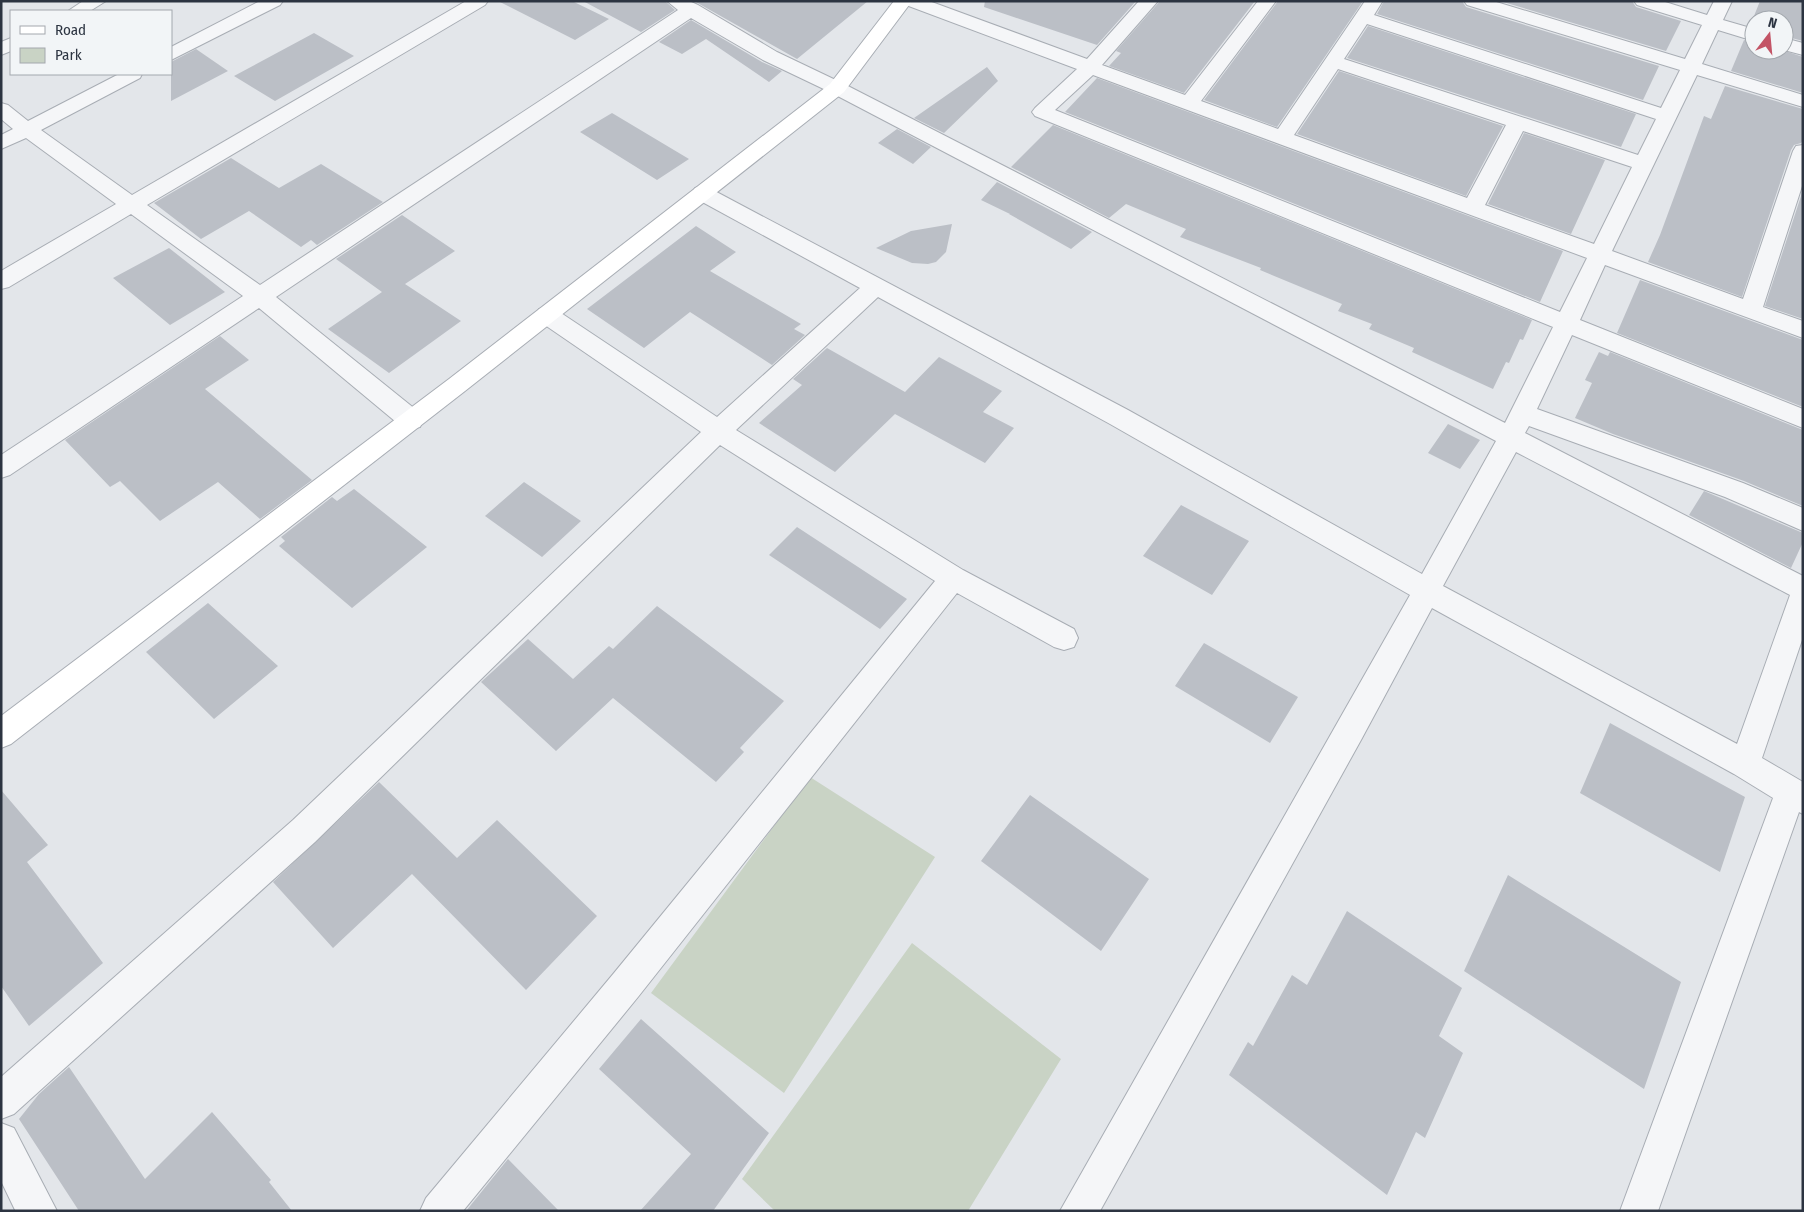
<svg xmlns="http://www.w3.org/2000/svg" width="1804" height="1212" font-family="'Fira Sans Condensed',sans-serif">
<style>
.green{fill:#c9d3c5}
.building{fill:#bbbfc6}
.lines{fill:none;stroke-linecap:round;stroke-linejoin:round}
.street-casing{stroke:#a8adb4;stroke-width:2}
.secondary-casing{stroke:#a8adb4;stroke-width:2}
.street{fill:#f5f6f8;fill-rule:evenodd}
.secondary{fill:#fff;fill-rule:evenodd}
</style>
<rect width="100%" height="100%" fill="#e3e6ea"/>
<path class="green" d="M 810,777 L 935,857 L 784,1093 L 651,993 Z
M 912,943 L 1061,1059 L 968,1211 L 775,1211 L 742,1179 Z"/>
<path class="building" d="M 498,1 L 572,1 L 609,19 L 575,40 Z
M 583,1 L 665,1 L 675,10 L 641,32 Z
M 694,1 L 868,1 L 797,59 Z
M 985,1 L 1136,1 L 1097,45 L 984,7 Z
M 1160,1 L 1255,1 L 1184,93 L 1109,66 L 1121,53 L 1116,51 Z
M 1278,1 L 1363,1 L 1277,127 L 1204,100 Z
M 1384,1 L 1462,1 L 1466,7 L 1659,66 L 1643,100 L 1377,14 Z
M 1500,1 L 1632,1 L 1636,7 L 1681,21 L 1666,51 Z
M 1760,1 L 1803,1 L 1803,41 L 1784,36 L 1784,20 L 1754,20 L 1754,27 L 1750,26 Z
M 691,20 L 762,62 L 782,71 L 769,82 L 706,39 L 682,54 L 659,42 Z
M 1368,26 L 1636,114 L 1621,147 L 1347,58 Z
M 314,33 L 354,56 L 275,101 L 234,76 Z
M 1744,40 L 1754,43 L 1754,50 L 1782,50 L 1803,57 L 1803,93 L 1731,71 Z
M 196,49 L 228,71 L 171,101 L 171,62 Z
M 987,67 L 998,81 L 944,133 L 914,118 Z
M 1339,71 L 1503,126 L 1466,196 L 1297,134 Z
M 1097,78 L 1563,251 L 1540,302 L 1065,112 Z
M 1725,86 L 1803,109 L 1803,140 L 1801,143 L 1794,145 L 1791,150 L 1742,297 L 1648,262 L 1660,235 L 1704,116 L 1711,119 Z
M 612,113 L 689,159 L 657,180 L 580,132 Z
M 1053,125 L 1532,320 L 1523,340 L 1520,339 L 1509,363 L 1506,362 L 1493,389 L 1412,352 L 1414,348 L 1369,329 L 1372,324 L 1338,311 L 1342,304 L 1260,270 L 1261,268 L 1180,237 L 1186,229 L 1126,204 L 1109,218 L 1011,167 Z
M 897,129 L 931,147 L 913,164 L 878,143 Z
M 1524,133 L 1605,160 L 1571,234 L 1488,204 Z
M 231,158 L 279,188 L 321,164 L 383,202 L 317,245 L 311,240 L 301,247 L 249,211 L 201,239 L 154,203 Z
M 997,182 L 1092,232 L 1071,249 L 1009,214 L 1010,214 L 981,200 Z
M 1803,190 L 1803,319 L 1765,306 Z
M 402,215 L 455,251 L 405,284 L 461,321 L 389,373 L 328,329 L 382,292 L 336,259 Z
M 952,224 L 946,252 L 936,262 L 928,264 L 912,263 L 876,248 L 911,231 Z
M 696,226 L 736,252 L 710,271 L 801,324 L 794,329 L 805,335 L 772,365 L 690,312 L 644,348 L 587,309 Z
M 169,248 L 225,292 L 170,325 L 113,278 Z
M 1640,280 L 1803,340 L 1803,407 L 1617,333 Z
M 220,336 L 249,360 L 205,389 L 312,480 L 260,519 L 218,482 L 160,521 L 120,481 L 110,487 L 65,440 Z
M 827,348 L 905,392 L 939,357 L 1002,391 L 983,412 L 1014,428 L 985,463 L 895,414 L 835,472 L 759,423 L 802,385 L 793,379 Z
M 1599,352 L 1608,356 L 1610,352 L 1803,430 L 1803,506 L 1744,481 L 1613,434 L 1575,418 L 1592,383 L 1585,380 Z
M 1448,424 L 1480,440 L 1460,469 L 1428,453 Z
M 524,482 L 581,521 L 542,557 L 485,516 Z
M 354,489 L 427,547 L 352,608 L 279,546 L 285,541 L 281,537 L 332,497 L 337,501 Z
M 1704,491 L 1803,533 L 1803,542 L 1791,568 L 1689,515 Z
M 1181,505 L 1249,541 L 1212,595 L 1143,556 Z
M 797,527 L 907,599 L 880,629 L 769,555 Z
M 208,603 L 278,666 L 214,719 L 146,652 Z
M 657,606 L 784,701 L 740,748 L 744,752 L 716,782 L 613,698 L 556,751 L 481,682 L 528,639 L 573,679 L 609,646 L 613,649 Z
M 1204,643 L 1298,697 L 1270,743 L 1175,686 Z
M 1610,723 L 1745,797 L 1720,872 L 1580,793 Z
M 379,782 L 457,858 L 497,820 L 597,916 L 526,990 L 412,874 L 333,948 L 273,882 Z
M 1,790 L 48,845 L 27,862 L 103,963 L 29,1026 L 1,986 Z
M 1030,795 L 1149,879 L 1101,951 L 981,861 Z
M 1508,875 L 1681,982 L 1644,1089 L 1464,971 Z
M 1347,911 L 1462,988 L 1439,1036 L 1463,1053 L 1425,1138 L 1416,1132 L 1387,1195 L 1229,1075 L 1248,1042 L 1253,1046 L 1292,975 L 1307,985 Z
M 641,1019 L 769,1133 L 713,1211 L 640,1211 L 691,1154 L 599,1069 Z
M 69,1067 L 145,1179 L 212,1112 L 271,1180 L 269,1182 L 292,1211 L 79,1211 L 19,1119 L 39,1094 Z
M 508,1159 L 559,1211 L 466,1211 Z"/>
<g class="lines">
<defs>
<path id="street" d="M 83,1 L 106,1 L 90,11 L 68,11 Z
M 260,1 L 283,1 L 280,5 L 171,60 L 171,47 Z
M 466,1 L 488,1 L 485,5 L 147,205 L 260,285 L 678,10 L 667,1 L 689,1 L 698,5 L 777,52 L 844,84 L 1505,423 L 1553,327 L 1035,116 L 1032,112 L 1035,108 L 1077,69 L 906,5 L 903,1 L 929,1 L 1087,59 L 1139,1 L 1158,1 L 1102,65 L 1185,95 L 1258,1 L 1276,1 L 1201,101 L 1278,129 L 1365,1 L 1382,2 L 1374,15 L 1661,108 L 1680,70 L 1467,5 L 1464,1 L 1493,1 L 1685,59 L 1702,25 L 1637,5 L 1634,1 L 1662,1 L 1707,15 L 1714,1 L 1732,1 L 1723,20 L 1754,29 L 1754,41 L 1718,30 L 1702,64 L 1803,95 L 1803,107 L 1697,75 L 1612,251 L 1743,299 L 1793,151 L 1796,146 L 1803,145 L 1803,183 L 1763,307 L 1803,321 L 1803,338 L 1605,265 L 1580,320 L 1803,409 L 1803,428 L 1572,335 L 1537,409 L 1743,483 L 1803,508 L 1803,531 L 1725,497 L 1529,426 L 1525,433 L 1803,576 L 1803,637 L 1762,758 L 1803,782 L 1803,814 L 1799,812 L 1658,1211 L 1620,1211 L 1773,798 L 1734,774 L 1432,608 L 1361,740 L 1100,1211 L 1060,1211 L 1410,595 L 1110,424 L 878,297 L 736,430 L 963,570 L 1074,629 L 1078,638 L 1074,647 L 1064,650 L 1054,647 L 957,593 L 638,997 L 463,1211 L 420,1211 L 426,1198 L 614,973 L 935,581 L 720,445 L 315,842 L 14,1114 L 1,1119 L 1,1077 L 293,820 L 701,432 L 539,321 L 536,315 L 539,309 L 547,307 L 555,309 L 717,417 L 860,288 L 695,198 L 692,193 L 695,188 L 702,186 L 709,188 L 1128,410 L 1422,574 L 1496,441 L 830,92 L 763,60 L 691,18 L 276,297 L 420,413 L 423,420 L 420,427 L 411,429 L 402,427 L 259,308 L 10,475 L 1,478 L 1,455 L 243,296 L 131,214 L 9,287 L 1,289 L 1,271 L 116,204 L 26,138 L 1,149 L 1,135 L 13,129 L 1,119 L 1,103 L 8,105 L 28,121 L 119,74 L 142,74 L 140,78 L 41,130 L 132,195 ZM 1367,24 L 1656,119 L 1638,155 L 1344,59 ZM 1338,69 L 1506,125 L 1467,198 L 1294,135 ZM 1093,75 L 1587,258 L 1560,312 L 1055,110 ZM 1523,131 L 1632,167 L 1594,244 L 1485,205 ZM 1516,452 L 1790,595 L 1737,744 L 1443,586 Z
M 11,38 L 11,51 L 1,55 L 1,42 Z
M 1784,38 L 1803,43 L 1803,55 L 1784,50 Z
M 1,1123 L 14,1128 L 57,1211 L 15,1210 L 1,1181 Z"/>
<path id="secondary" d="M 894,1 L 912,1 L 844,92 L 465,391 L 11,744 L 1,748 L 1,716 L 449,379 L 830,84 Z"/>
</defs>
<use href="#street" class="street-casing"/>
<use href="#secondary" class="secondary-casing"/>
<use href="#street" class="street"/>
<use href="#secondary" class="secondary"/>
</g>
<rect width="1804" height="1212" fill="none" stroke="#2c3441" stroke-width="5"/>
<rect x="10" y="10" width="162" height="65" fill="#f2f5f7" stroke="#a3a8ae"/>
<rect x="20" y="26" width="25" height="8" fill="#ffffff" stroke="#a3a8ae"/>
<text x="55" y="35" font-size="15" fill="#2c3441">Road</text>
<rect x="20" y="48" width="25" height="15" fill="#c9d3c5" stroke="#a3a8ae"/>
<text x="55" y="60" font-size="15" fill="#2c3441">Park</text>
<g transform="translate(1769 35) rotate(16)"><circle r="24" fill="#f2f5f7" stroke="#a3a8ae"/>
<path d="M0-4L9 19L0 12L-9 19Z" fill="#c35466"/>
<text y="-8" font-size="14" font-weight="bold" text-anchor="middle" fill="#2c3441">N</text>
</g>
</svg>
